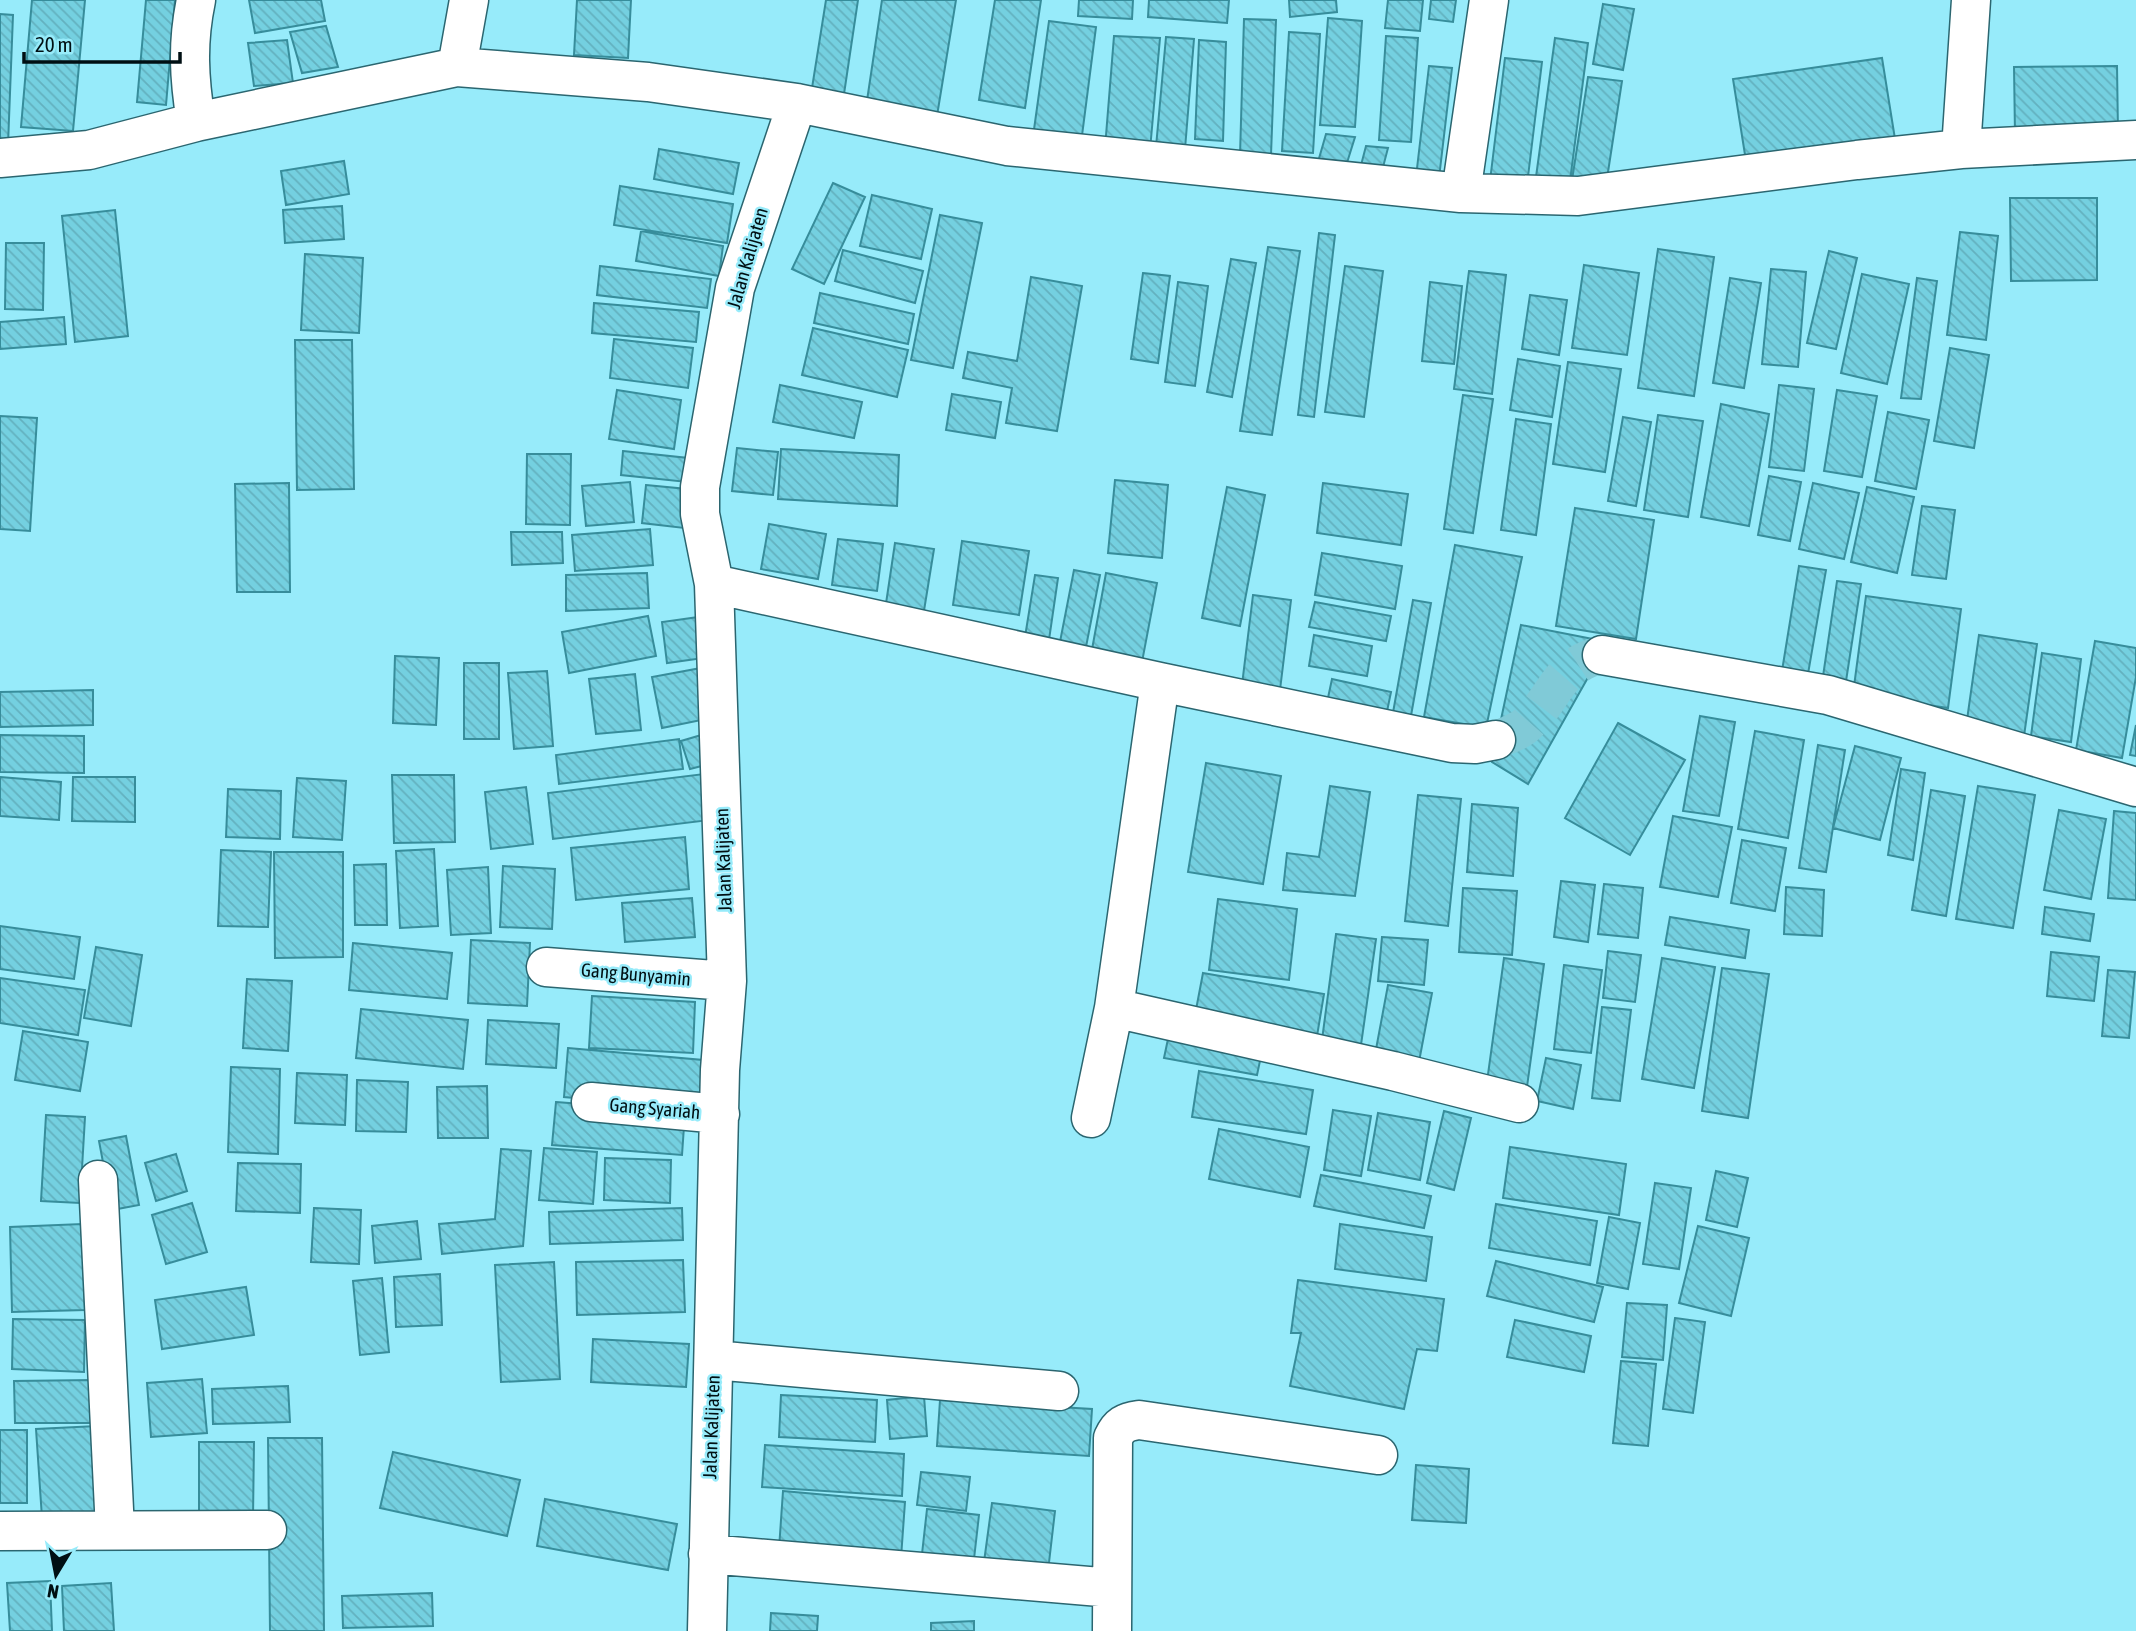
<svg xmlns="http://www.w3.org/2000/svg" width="2136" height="1631" font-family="'Asap Condensed',sans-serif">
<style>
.building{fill:url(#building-back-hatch);stroke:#378d9b;stroke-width:2}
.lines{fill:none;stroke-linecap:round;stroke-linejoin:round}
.minor-tunnel{stroke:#80cad7;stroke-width:38;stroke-dasharray:38 19;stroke-linecap:butt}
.minor-casing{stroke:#2b6670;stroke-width:41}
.minor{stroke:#fff;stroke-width:38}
.labels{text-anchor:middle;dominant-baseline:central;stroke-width:5;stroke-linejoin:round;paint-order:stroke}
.street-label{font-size:19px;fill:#000f13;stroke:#97ebfa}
</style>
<defs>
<pattern id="building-back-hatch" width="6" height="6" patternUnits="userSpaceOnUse" patternTransform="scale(1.75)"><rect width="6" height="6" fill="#74d0e0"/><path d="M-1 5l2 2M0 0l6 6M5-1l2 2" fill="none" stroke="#63b1bf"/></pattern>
</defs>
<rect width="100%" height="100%" fill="#97ebfa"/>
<path class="building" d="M 32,0 L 85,0 L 73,131 L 21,127 Z
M 146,0 L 175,0 L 166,105 L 137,102 Z
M 249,0 L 321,0 L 325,21 L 255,33 Z
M 577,0 L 631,0 L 628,58 L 574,55 Z
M 826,0 L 858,0 L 844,94 L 812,88 Z
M 882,0 L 956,0 L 935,128 L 865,114 Z
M 995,0 L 1041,0 L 1025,108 L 979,100 Z
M 1079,0 L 1133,0 L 1132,19 L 1078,16 Z
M 1149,0 L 1229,0 L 1227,23 L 1148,17 Z
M 1289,0 L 1336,0 L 1337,12 L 1290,17 Z
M 1388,0 L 1423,0 L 1420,31 L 1385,28 Z
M 1431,0 L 1456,0 L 1453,22 L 1429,19 Z
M 1603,4 L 1634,9 L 1623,70 L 1593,64 Z
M 0,14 L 13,15 L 8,145 L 0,145 Z
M 1328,18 L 1362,21 L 1355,127 L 1320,125 Z
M 1244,19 L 1276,20 L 1271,155 L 1240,155 Z
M 1049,21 L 1096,27 L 1080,151 L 1032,144 Z
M 326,26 L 338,67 L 302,73 L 290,32 Z
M 1289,32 L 1320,34 L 1313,153 L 1282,151 Z
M 1114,36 L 1160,38 L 1150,150 L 1105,148 Z
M 1386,36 L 1418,38 L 1411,142 L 1379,140 Z
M 1166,37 L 1194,39 L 1185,149 L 1156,147 Z
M 1555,38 L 1588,43 L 1570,181 L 1536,177 Z
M 287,40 L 293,83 L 254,86 L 248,43 Z
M 1199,40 L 1226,42 L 1223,141 L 1195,139 Z
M 1505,58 L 1542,62 L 1526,193 L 1489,189 Z
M 1882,58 L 1895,139 L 1746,161 L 1733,79 Z
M 1429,66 L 1452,68 L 1439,178 L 1416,177 Z
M 2117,66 L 2118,132 L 2015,134 L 2014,67 Z
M 1588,77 L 1622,81 L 1606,185 L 1572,180 Z
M 1326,134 L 1355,137 L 1346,166 L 1318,162 Z
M 1366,146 L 1388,148 L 1382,171 L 1360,169 Z
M 659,149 L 739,163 L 733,194 L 654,179 Z
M 344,161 L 349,194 L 286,205 L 281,171 Z
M 833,183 L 865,197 L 824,284 L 792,269 Z
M 620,186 L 733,204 L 727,243 L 614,225 Z
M 872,195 L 932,209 L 921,259 L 860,246 Z
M 2010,198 L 2097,198 L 2097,280 L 2011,281 Z
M 342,206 L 344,239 L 285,243 L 283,210 Z
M 115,210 L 128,336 L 75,342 L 62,216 Z
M 940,215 L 982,223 L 953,368 L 911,360 Z
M 641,231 L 723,246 L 719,276 L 636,261 Z
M 1960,232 L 1998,236 L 1986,340 L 1947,335 Z
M 1319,233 L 1335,235 L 1314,417 L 1298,415 Z
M 6,243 L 44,243 L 43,310 L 5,309 Z
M 1268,247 L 1300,251 L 1272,435 L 1240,431 Z
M 1658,249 L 1714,257 L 1694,396 L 1638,388 Z
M 843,250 L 923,271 L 915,303 L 835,281 Z
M 1829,251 L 1857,258 L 1836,349 L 1807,343 Z
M 305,254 L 363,258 L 359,333 L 301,330 Z
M 1231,259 L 1256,263 L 1232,397 L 1207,392 Z
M 1584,265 L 1639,273 L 1627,355 L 1572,348 Z
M 600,266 L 711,279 L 707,308 L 597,295 Z
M 1345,266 L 1383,271 L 1364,417 L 1325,412 Z
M 1771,269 L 1806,272 L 1798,367 L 1762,364 Z
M 1469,271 L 1506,275 L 1492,394 L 1454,389 Z
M 1143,273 L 1170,276 L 1158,363 L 1131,359 Z
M 1862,274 L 1909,284 L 1887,384 L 1841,373 Z
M 1031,277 L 1082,286 L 1057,431 L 1006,423 L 1012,388 L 963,378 L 968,352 L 1017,361 Z
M 1730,278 L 1761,283 L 1744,388 L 1713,383 Z
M 1917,278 L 1937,281 L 1921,399 L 1901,398 Z
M 1178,282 L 1208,286 L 1195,386 L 1165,382 Z
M 1430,282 L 1462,286 L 1454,364 L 1422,361 Z
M 820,293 L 914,314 L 908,344 L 814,323 Z
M 1530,295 L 1567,300 L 1559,355 L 1522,349 Z
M 594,303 L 699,312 L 696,342 L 592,333 Z
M 64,317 L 66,344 L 0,349 L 0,322 Z
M 813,328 L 908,350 L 897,397 L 802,375 Z
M 614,339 L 693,348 L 688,388 L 610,378 Z
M 295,340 L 352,340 L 354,489 L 297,490 Z
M 1950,348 L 1989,355 L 1974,448 L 1934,441 Z
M 1518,359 L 1560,366 L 1552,417 L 1510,410 Z
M 1568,362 L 1621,369 L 1605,472 L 1553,464 Z
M 780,385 L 862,402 L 854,438 L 773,422 Z
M 1779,385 L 1814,389 L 1804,471 L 1769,467 Z
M 617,390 L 681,400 L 674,449 L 609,439 Z
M 1837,390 L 1877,396 L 1862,477 L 1824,471 Z
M 952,394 L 1001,402 L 995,438 L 946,430 Z
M 1463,395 L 1493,399 L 1473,533 L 1444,529 Z
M 1721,404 L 1769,414 L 1749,526 L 1701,517 Z
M 1888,412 L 1929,420 L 1916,489 L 1875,481 Z
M 1658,415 L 1703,421 L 1688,517 L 1644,510 Z
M 0,416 L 37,418 L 30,531 L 0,529 Z
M 1623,417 L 1651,422 L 1636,506 L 1608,501 Z
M 1516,419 L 1551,424 L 1536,535 L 1501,530 Z
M 737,448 L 778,452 L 773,495 L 732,491 Z
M 781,449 L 899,455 L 897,506 L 778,499 Z
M 623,451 L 688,458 L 687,482 L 621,475 Z
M 527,454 L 571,454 L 570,525 L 526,524 Z
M 1769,476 L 1801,482 L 1790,541 L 1758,535 Z
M 1115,480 L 1168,485 L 1162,558 L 1108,553 Z
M 630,482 L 634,522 L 586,526 L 582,486 Z
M 289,483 L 290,592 L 237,592 L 235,484 Z
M 1323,483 L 1408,494 L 1401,545 L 1317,533 Z
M 1813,483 L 1859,493 L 1844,559 L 1799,549 Z
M 646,485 L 687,489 L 684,528 L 642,523 Z
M 1227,487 L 1265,495 L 1240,626 L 1202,618 Z
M 1867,487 L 1914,497 L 1897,573 L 1851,562 Z
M 1922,506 L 1955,510 L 1946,579 L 1912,575 Z
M 1575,508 L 1654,520 L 1636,639 L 1556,626 Z
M 769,524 L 826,534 L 818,579 L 761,569 Z
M 650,529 L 653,565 L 575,571 L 572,535 Z
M 511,532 L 562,532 L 563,563 L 512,565 Z
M 838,539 L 883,544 L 877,591 L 832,585 Z
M 962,541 L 1029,551 L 1019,615 L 953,605 Z
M 895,543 L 934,549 L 922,623 L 884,617 Z
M 1455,545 L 1522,557 L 1486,728 L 1424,717 Z
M 1322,553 L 1402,566 L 1395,609 L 1315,595 Z
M 1799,566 L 1826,570 L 1808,674 L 1782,671 Z
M 1074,570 L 1100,575 L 1085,652 L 1059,647 Z
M 647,573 L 649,608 L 566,611 L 566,575 Z
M 1106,573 L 1157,583 L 1142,662 L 1091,655 Z
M 1035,575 L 1058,578 L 1049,640 L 1025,637 Z
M 1837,581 L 1861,584 L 1844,694 L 1821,690 Z
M 1253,595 L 1291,600 L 1280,690 L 1242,685 Z
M 1866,596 L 1961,609 L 1948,708 L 1853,694 Z
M 1413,600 L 1431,603 L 1409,727 L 1391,724 Z
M 1315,602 L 1391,616 L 1386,641 L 1309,627 Z
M 648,616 L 656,656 L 569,673 L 562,632 Z
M 706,616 L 711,657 L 667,663 L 662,622 Z
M 1521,625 L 1608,642 L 1528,784 L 1492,762 Z
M 1314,635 L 1372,646 L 1367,676 L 1309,666 Z
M 1979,635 L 2037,644 L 2024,736 L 1966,727 Z
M 2095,641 L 2136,648 L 2136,677 L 2122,758 L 2076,750 Z
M 2042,653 L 2081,659 L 2071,742 L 2031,736 Z
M 395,656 L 439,658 L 436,725 L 393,723 Z
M 464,663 L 499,663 L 499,739 L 464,739 Z
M 701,668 L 711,718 L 662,728 L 652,677 Z
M 547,671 L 553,746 L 514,749 L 508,673 Z
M 635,674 L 641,730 L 596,734 L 589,679 Z
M 1332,679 L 1391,692 L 1384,726 L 1325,712 Z
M 93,690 L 93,725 L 0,727 L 0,692 Z
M 1700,716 L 1735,722 L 1719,816 L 1683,811 Z
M 1618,723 L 1685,760 L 1630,855 L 1565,818 Z
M 2136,725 L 2136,756 L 2130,755 Z
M 1755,731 L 1804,740 L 1788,838 L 1738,829 Z
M 708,733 L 717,762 L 690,769 L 681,741 Z
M 0,735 L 84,736 L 84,773 L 0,772 Z
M 679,739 L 683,769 L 559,784 L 556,755 Z
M 1818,745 L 1845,750 L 1826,872 L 1799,868 Z
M 1855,746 L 1901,758 L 1880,840 L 1833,828 Z
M 1206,763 L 1281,776 L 1263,884 L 1188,872 Z
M 1901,769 L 1925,773 L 1913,860 L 1888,855 Z
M 704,774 L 710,820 L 553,839 L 548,793 Z
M 392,775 L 454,775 L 455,842 L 394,843 Z
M 0,777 L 61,782 L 59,820 L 0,816 Z
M 73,777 L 135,777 L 135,822 L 72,821 Z
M 297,778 L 346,781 L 342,840 L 293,837 Z
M 1330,786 L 1370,792 L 1355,896 L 1283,890 L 1287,853 L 1319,857 Z
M 1978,786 L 2035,795 L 2013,928 L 1956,919 Z
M 526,787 L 533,844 L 491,849 L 485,792 Z
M 228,789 L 281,791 L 280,839 L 226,837 Z
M 1931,790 L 1965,796 L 1946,916 L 1912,910 Z
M 1418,795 L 1461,799 L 1448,926 L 1405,921 Z
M 1472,804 L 1518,808 L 1513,876 L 1467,872 Z
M 2059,810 L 2106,819 L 2091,899 L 2044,890 Z
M 2114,811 L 2136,813 L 2136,900 L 2108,898 Z
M 1673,816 L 1732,827 L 1718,897 L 1660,887 Z
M 685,837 L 689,889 L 576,900 L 571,848 Z
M 1742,840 L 1786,848 L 1775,911 L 1731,903 Z
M 434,849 L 438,926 L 400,928 L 396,851 Z
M 221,850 L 271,852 L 268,927 L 218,926 Z
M 274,852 L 343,852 L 343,957 L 275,958 Z
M 386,864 L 387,925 L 355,925 L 354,865 Z
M 503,866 L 555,869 L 552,929 L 500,927 Z
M 488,867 L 491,933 L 451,935 L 447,870 Z
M 1561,881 L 1595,885 L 1588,942 L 1554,937 Z
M 1604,884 L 1643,888 L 1638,938 L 1598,934 Z
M 1786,887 L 1824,890 L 1822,936 L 1784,934 Z
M 1463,888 L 1517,891 L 1512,955 L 1459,952 Z
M 692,898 L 695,937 L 625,942 L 622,903 Z
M 1218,899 L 1297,909 L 1289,980 L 1209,970 Z
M 2045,907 L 2094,914 L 2090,941 L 2042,934 Z
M 1670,917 L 1749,930 L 1745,958 L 1665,945 Z
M 0,926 L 80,937 L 74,979 L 0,969 Z
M 1336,934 L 1376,939 L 1361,1045 L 1322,1040 Z
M 1382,937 L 1428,940 L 1424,985 L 1378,981 Z
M 471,940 L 530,943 L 527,1006 L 468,1003 Z
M 353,943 L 452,953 L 447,999 L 349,990 Z
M 96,947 L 142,955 L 131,1026 L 84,1018 Z
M 1608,951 L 1641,955 L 1635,1002 L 1603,998 Z
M 2051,952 L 2099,957 L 2094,1001 L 2047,996 Z
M 1504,958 L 1544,964 L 1526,1094 L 1486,1089 Z
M 1662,958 L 1715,967 L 1694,1088 L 1642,1079 Z
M 1564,965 L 1602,970 L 1591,1053 L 1554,1049 Z
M 1722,968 L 1769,974 L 1748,1118 L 1702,1111 Z
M 2108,970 L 2135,972 L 2129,1038 L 2102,1036 Z
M 1203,973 L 1324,994 L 1317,1036 L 1195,1015 Z
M 0,978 L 85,990 L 78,1035 L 0,1023 Z
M 247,979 L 292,981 L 288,1051 L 243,1048 Z
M 1388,985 L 1432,993 L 1418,1067 L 1374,1060 Z
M 592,996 L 695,1002 L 693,1053 L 589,1048 Z
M 1602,1007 L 1631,1010 L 1620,1101 L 1592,1098 Z
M 361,1009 L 468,1020 L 463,1069 L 356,1058 Z
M 488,1020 L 559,1024 L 556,1068 L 486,1064 Z
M 23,1031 L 88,1042 L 80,1091 L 15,1080 Z
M 1168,1039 L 1261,1056 L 1257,1075 L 1164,1058 Z
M 568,1048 L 703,1060 L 699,1109 L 564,1097 Z
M 1546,1058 L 1581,1065 L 1573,1109 L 1537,1101 Z
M 231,1067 L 280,1069 L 278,1154 L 228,1152 Z
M 1199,1071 L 1313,1090 L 1306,1134 L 1192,1117 Z
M 297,1073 L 347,1075 L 345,1125 L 295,1123 Z
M 357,1080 L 408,1082 L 406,1132 L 356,1131 Z
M 487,1086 L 488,1138 L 438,1138 L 437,1087 Z
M 556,1102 L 685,1112 L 682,1155 L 552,1145 Z
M 1333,1110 L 1371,1116 L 1361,1176 L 1324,1170 Z
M 1444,1111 L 1471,1118 L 1454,1190 L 1427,1183 Z
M 1378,1113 L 1430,1122 L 1420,1180 L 1368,1170 Z
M 46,1115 L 85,1117 L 80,1203 L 41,1201 Z
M 1219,1129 L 1309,1147 L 1300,1197 L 1209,1179 Z
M 126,1136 L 139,1205 L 112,1210 L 99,1141 Z
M 1510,1147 L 1626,1164 L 1619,1215 L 1503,1198 Z
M 544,1148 L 597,1152 L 593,1204 L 539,1200 Z
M 501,1149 L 531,1151 L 523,1246 L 442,1254 L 439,1224 L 495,1219 Z
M 176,1154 L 187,1191 L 156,1201 L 145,1163 Z
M 605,1158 L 671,1160 L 670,1203 L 604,1200 Z
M 238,1163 L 301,1164 L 300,1213 L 236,1211 Z
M 1716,1171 L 1748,1178 L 1737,1227 L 1706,1220 Z
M 1321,1175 L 1431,1196 L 1424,1228 L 1314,1206 Z
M 1655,1183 L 1691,1188 L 1679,1269 L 1643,1264 Z
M 192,1203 L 207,1252 L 166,1264 L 152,1215 Z
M 1496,1204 L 1597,1221 L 1590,1265 L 1489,1248 Z
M 314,1208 L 361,1210 L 359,1264 L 311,1262 Z
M 682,1208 L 683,1240 L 550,1244 L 549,1212 Z
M 1609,1217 L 1640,1223 L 1628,1289 L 1597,1283 Z
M 417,1221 L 421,1259 L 375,1263 L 372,1226 Z
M 82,1224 L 85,1310 L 12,1312 L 10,1227 Z
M 1340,1224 L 1432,1237 L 1426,1281 L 1335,1269 Z
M 1698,1226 L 1749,1238 L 1731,1316 L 1679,1303 Z
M 683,1260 L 685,1312 L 577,1315 L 576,1262 Z
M 1496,1261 L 1603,1287 L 1594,1322 L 1487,1296 Z
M 554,1262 L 560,1379 L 501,1382 L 495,1265 Z
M 440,1274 L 442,1325 L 396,1327 L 394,1277 Z
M 382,1278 L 389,1352 L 360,1355 L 353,1281 Z
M 1298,1280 L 1444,1299 L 1437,1351 L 1417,1349 L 1404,1409 L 1290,1386 L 1301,1333 L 1291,1333 Z
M 246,1287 L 254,1335 L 162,1349 L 155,1300 Z
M 1627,1303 L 1667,1305 L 1663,1360 L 1622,1357 Z
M 1675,1318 L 1705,1322 L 1693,1413 L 1663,1409 Z
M 13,1319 L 85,1320 L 84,1372 L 12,1369 Z
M 1515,1320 L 1591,1336 L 1584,1372 L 1507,1357 Z
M 593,1339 L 689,1344 L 686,1387 L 591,1382 Z
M 1621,1361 L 1656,1364 L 1648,1446 L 1613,1443 Z
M 202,1379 L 207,1433 L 151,1437 L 147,1383 Z
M 93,1380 L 93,1423 L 15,1423 L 14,1381 Z
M 288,1386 L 290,1422 L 213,1424 L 212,1389 Z
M 781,1395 L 877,1400 L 875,1442 L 779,1437 Z
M 924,1396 L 927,1436 L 890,1439 L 887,1400 Z
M 940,1400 L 1092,1409 L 1089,1456 L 937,1446 Z
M 97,1426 L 102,1515 L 42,1518 L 36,1429 Z
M 0,1430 L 27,1430 L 27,1503 L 0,1503 Z
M 268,1438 L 322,1438 L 324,1631 L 270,1631 Z
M 199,1442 L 254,1442 L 253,1518 L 199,1517 Z
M 765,1445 L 904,1454 L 902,1496 L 762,1487 Z
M 393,1452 L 520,1480 L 507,1536 L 380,1508 Z
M 1416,1465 L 1469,1469 L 1466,1523 L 1412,1520 Z
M 921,1472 L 970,1477 L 966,1511 L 917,1505 Z
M 783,1491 L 905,1502 L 901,1558 L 779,1549 Z
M 545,1499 L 677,1524 L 668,1570 L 537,1546 Z
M 992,1503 L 1055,1511 L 1048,1571 L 984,1562 Z
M 927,1509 L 979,1515 L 974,1559 L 922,1554 Z
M 50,1581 L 52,1631 L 10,1631 L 7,1583 Z
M 111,1583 L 114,1631 L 64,1631 L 62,1586 Z
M 432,1593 L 433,1626 L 343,1628 L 342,1596 Z
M 771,1613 L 818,1616 L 817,1631 L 770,1631 Z
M 974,1621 L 974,1631 L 931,1631 L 931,1623 Z"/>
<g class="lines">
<path class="minor-tunnel" d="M 1496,740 C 1508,735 1522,731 1530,721 C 1557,693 1560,664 1602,655"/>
<defs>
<path id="minor" d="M 196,0 C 187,43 189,78 196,122
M 457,67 L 469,0
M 1961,149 L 1971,0
M 0,158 L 89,150 L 196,122 L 457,67 L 648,82 L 797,103 L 1007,146 L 1461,193 L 1578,196 L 1857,160 L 1961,149 L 2136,140
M 1461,193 L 1489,0
M 714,584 L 1160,682 L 1452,743 L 1475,744 L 1496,740
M 1602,655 L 1828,695 L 2136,787
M 546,967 L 727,981
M 1114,1008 L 1393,1071 L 1519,1103
M 591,1102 L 720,1114
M 1091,1118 L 1114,1008 L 1160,682
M 98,1180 L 115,1530
M 714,1360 L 1059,1391
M 0,1531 L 267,1530
M 708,1554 L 1112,1588
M 707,1631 L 720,1070 L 727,981 L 714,584 L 700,514 L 700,487 L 735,288 L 797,103
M 1112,1631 L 1113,1438 C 1119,1425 1125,1422 1139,1420 L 1378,1455"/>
</defs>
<use href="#minor" class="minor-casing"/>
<use href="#minor" class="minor"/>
</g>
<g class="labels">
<g class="street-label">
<text transform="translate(747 258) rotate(-74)">Jalan Kalijaten</text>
<text transform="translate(723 860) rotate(-92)">Jalan Kalijaten</text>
<text transform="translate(636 974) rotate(5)">Gang Bunyamin</text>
<text transform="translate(655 1108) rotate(5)">Gang Syariah</text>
<text transform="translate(711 1427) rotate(-88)">Jalan Kalijaten</text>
</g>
</g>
<g transform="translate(56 1575) rotate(190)" stroke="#97ebfa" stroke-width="5" paint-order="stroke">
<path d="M0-5L12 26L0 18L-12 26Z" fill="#000f13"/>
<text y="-10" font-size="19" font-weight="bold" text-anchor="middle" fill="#000f13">N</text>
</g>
<path d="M24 52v10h156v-10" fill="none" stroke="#000f13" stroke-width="3.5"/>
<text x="35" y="52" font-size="21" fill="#000f13" stroke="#97ebfa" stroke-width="5" paint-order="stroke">20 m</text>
</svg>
